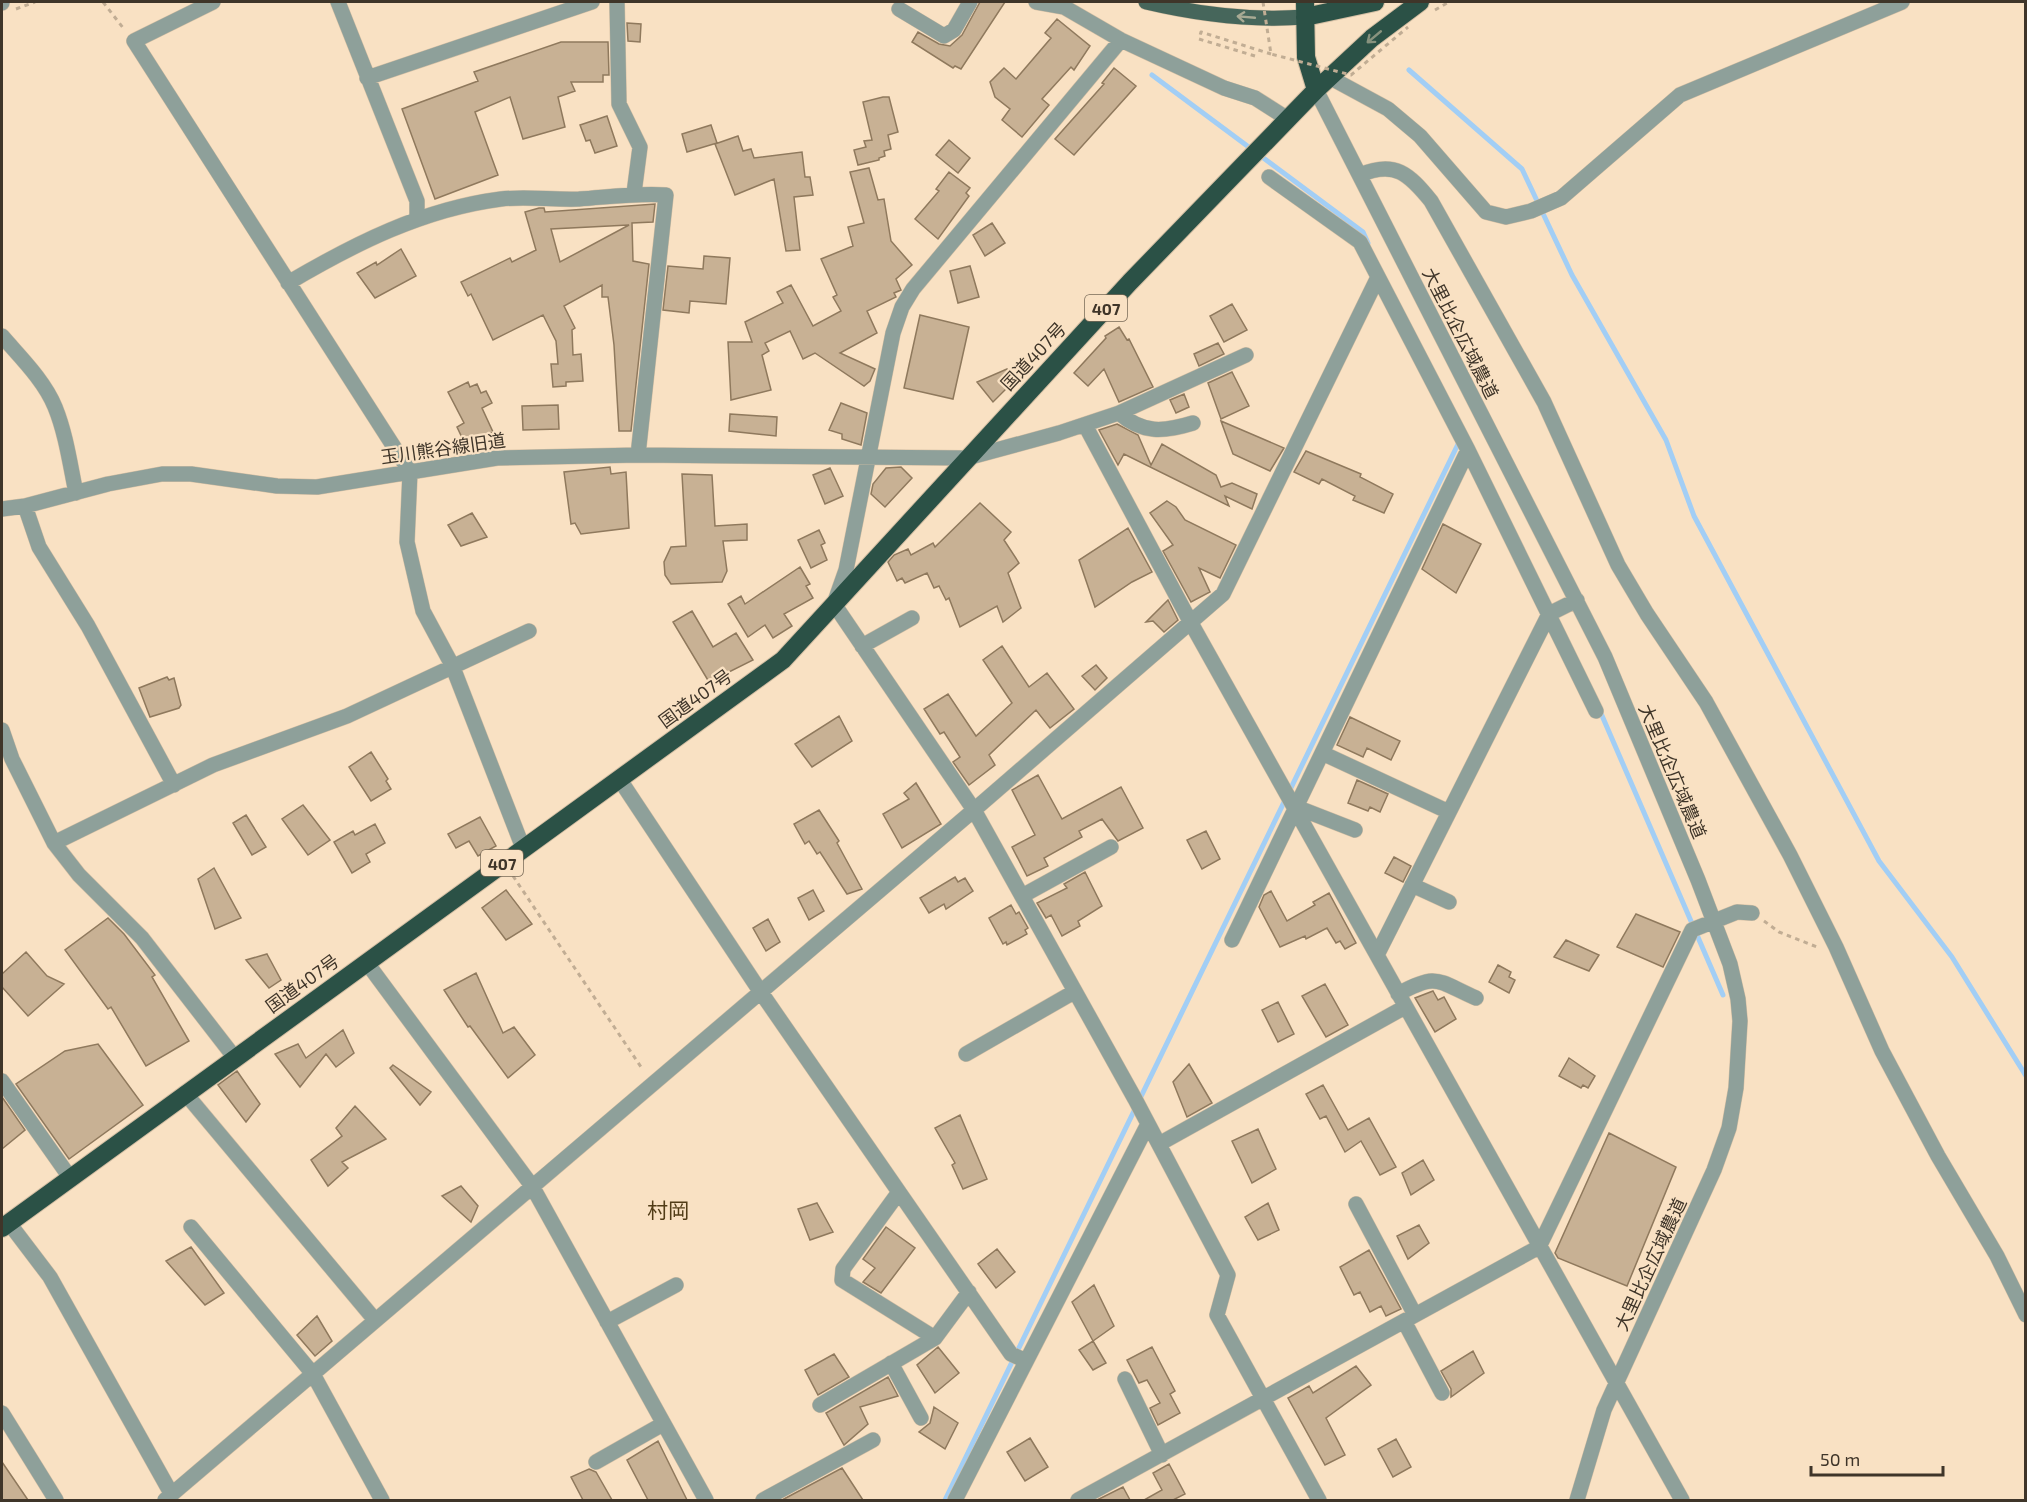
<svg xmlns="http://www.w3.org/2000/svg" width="2027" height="1502" font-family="'Exo 2','Noto Sans JP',sans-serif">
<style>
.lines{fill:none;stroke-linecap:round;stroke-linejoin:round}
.stream{stroke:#a2cef5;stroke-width:5}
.building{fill:#c8b194;stroke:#8f795d;stroke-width:1.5;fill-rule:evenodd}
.minor-casing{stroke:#d4bfa4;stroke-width:16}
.major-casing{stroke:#d4bfa4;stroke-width:16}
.highway-casing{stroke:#d4bfa4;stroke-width:20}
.path{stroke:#c1ad94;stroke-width:3;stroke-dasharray:4.5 4.5;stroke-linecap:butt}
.minor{stroke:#8ea09a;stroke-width:15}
.major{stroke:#46665b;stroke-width:15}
.highway{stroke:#2b5146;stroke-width:18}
.path-bridge{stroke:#c1ad94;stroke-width:3;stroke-dasharray:4.5 4.5;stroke-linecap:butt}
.oneway{stroke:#a8aa94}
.oneway2{stroke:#88927e}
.labels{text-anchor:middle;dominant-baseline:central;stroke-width:4.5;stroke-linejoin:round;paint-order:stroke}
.shield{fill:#f9e1c3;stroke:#776957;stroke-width:1.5}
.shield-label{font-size:16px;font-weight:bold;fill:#3f3529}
.street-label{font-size:18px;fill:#3f3529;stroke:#f9e1c3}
.quarter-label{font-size:21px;fill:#513c17;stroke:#f9e1c3}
</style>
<rect width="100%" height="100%" fill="#f9e1c3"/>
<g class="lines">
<path class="stream" d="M 1409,70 L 1522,169 L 1572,275 L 1666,440 L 1694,516 L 1879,861 L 1952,957 L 2026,1076
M 1152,75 L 1363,232 L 1368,243
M 1600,711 L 1723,995
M 945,1500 L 1460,440"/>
</g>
<path class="building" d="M 980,2 L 1005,2 L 961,69 L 955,66 L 953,68 L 912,42 L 918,32 L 939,44 L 950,46 L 962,35 Z
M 1057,19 L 1090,46 L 1074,70 L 1071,67 L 1042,99 L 1049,105 L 1022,137 L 1002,120 L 1010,109 L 995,97 L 990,82 L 1004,68 L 1016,79 L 1051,38 L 1045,33 Z
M 627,23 L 641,24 L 640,42 L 628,41 Z
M 561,42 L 608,42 L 609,75 L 603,75 L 603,82 L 571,82 L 575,91 L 558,97 L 565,127 L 523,139 L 510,97 L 475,112 L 498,175 L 435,199 L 402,109 L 478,81 L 474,72 Z
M 1114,68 L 1136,86 L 1074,155 L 1055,139 L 1104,84 L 1102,83 Z
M 883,97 L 889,97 L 898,132 L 888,135 L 891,149 L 884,151 L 885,156 L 879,158 L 879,160 L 858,165 L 854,150 L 866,147 L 864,141 L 872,140 L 863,102 Z
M 607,116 L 617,146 L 595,153 L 590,140 L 586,141 L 580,125 Z
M 711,125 L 717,143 L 687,152 L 682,134 Z
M 738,136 L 743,151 L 751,149 L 754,158 L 802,152 L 805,177 L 810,177 L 813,195 L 794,197 L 800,250 L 786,251 L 774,179 L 735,195 L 715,144 Z
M 949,140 L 970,158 L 958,173 L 936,155 Z
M 869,168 L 878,200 L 884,199 L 891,241 L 912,265 L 896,279 L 901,290 L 894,293 L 896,297 L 867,311 L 877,333 L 840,353 L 875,369 L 870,381 L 864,386 L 815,353 L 803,359 L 790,331 L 765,343 L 769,351 L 762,355 L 771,390 L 731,400 L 728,342 L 752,342 L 745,322 L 783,303 L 777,292 L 791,285 L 813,326 L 841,311 L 833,297 L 837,295 L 821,259 L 853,246 L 848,227 L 864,223 L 850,172 Z
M 949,172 L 970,188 L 966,193 L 969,196 L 938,239 L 915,219 L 939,191 L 936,189 Z
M 655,204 L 653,222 L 632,223 L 633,261 L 649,264 L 631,431 L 619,431 L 614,345 L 608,297 L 602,297 L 602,285 L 564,306 L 575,328 L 572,330 L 573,355 L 581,354 L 583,381 L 566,382 L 566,386 L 553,387 L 551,364 L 558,364 L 556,341 L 543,315 L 493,340 L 471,294 L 468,296 L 461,282 L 510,258 L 512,262 L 536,250 L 525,212 L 539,208 L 544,208 L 545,212 ZM 629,225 L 560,262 L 551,229 Z
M 992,223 L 1005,243 L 985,256 L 973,235 Z
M 401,249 L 416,276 L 375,298 L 357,273 L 376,262 L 377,265 Z
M 704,256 L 730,258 L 726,304 L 690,301 L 689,313 L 663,310 L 668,266 L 703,269 Z
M 970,266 L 979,297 L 958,303 L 950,271 Z
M 1232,304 L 1247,330 L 1224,342 L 1210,316 Z
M 920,315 L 969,327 L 953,399 L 904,388 Z
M 1119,327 L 1127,340 L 1129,339 L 1153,387 L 1119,402 L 1104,369 L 1088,386 L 1074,373 L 1106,338 L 1105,336 Z
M 1218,343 L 1224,354 L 1199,366 L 1194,354 Z
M 1007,369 L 1015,380 L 993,402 L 977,382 Z
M 1232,372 L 1249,406 L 1221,419 L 1208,383 Z
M 468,382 L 470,387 L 477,384 L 481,393 L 486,391 L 492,403 L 482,408 L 493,432 L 466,446 L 457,427 L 464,423 L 448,392 Z
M 1184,394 L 1189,407 L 1176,413 L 1170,400 Z
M 841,403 L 867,413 L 861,445 L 842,439 L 842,434 L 829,430 Z
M 558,405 L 559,429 L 523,430 L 522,406 Z
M 730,414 L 777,417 L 776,436 L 729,431 Z
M 1221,421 L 1284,448 L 1270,471 L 1233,454 Z
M 1117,424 L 1138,435 L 1151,465 L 1162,444 L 1216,475 L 1221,487 L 1232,483 L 1257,494 L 1252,509 L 1225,496 L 1229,506 L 1124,454 L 1118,465 L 1099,430 Z
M 1306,451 L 1361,474 L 1360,477 L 1393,494 L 1384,513 L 1353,500 L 1355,496 L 1322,479 L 1319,484 L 1294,472 Z
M 610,467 L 611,474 L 626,472 L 629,528 L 581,534 L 575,523 L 571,524 L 564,472 Z
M 901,467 L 912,478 L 885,507 L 871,494 L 873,484 L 886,468 Z
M 830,468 L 843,496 L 825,504 L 813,475 Z
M 682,474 L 712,475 L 715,526 L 747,524 L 747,540 L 723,541 L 727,571 L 722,582 L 671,584 L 665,575 L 664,562 L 671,547 L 686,546 Z
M 1167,501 L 1176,507 L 1185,520 L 1236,545 L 1220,578 L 1199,568 L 1210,592 L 1191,602 L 1163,551 L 1173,545 L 1150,513 Z
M 980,503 L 1011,532 L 1004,540 L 1019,563 L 1008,573 L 1021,608 L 1003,622 L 997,606 L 960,627 L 949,598 L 946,600 L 939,586 L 934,588 L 927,573 L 905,583 L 902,578 L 897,581 L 888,562 L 894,555 L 908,549 L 911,555 L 933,543 L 935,547 Z
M 472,513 L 487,537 L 461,546 L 448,525 Z
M 1443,524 L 1481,544 L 1456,593 L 1422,569 Z
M 1128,528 L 1152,572 L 1132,582 L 1095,607 L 1079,560 Z
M 819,530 L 825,543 L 821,545 L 827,560 L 811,568 L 798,540 Z
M 800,567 L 810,584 L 806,586 L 813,598 L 784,614 L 792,626 L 773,638 L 765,625 L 748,637 L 728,604 L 741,596 L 745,604 Z
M 1168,600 L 1178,620 L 1164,632 L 1153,621 L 1146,622 Z
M 692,611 L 713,647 L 736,633 L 753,660 L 709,682 L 673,622 Z
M 1002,646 L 1029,687 L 1047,673 L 1074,709 L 1050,728 L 1036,710 L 989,755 L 995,765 L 969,785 L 953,762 L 960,757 L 944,732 L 940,734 L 924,709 L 948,694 L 976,736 L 1012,703 L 983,660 Z
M 1096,665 L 1107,678 L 1095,690 L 1082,676 Z
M 167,677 L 169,680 L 174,678 L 181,705 L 179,708 L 150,717 L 139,688 Z
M 839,716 L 852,741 L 812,767 L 795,744 Z
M 1350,717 L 1400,741 L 1391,760 L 1367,748 L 1363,757 L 1337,745 Z
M 371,752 L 388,779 L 386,781 L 391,789 L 371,801 L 349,767 Z
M 1038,775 L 1062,819 L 1121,787 L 1143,828 L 1118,841 L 1102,819 L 1079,831 L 1082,837 L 1044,858 L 1048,866 L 1027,876 L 1012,847 L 1035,835 L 1012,790 Z
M 1357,780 L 1388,794 L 1380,812 L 1370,807 L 1368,811 L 1348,803 Z
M 916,783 L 941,824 L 902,848 L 883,814 L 909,799 L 904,793 Z
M 303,805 L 330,840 L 308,855 L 282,819 Z
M 819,810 L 839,841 L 837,843 L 862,889 L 847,894 L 820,852 L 817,854 L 809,841 L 805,844 L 794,824 Z
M 246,815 L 266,847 L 252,855 L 233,823 Z
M 480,817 L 496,846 L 478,856 L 469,841 L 456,848 L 448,834 Z
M 375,824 L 385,843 L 366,854 L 370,862 L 352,873 L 334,842 L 353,831 L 355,835 Z
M 1206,831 L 1220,859 L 1202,869 L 1187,840 Z
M 1394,857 L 1411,866 L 1403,882 L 1385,873 Z
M 214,868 L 241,918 L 215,929 L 198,879 Z
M 1085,872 L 1102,906 L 1078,921 L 1080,926 L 1062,936 L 1051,915 L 1046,918 L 1037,903 L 1067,888 L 1064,884 Z
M 955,877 L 958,882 L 965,878 L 973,891 L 946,909 L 944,904 L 929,913 L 920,898 Z
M 506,890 L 532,924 L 506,940 L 482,908 Z
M 813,890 L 824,911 L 809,920 L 798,898 Z
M 1271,891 L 1287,921 L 1315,905 L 1313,902 L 1329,893 L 1356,943 L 1345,949 L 1340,941 L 1336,943 L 1327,928 L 1306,939 L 1305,936 L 1280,947 L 1259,907 L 1264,895 Z
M 1011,905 L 1016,914 L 1019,912 L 1028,928 L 1025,930 L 1027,934 L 1007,945 L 1006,942 L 1003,944 L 989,918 Z
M 1636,914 L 1680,932 L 1663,967 L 1617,947 Z
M 108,918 L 124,934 L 155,975 L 152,977 L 189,1041 L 146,1066 L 111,1007 L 108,1009 L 65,950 Z
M 768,919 L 780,942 L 766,951 L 753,928 Z
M 1566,940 L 1599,955 L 1589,971 L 1554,957 Z
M 26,952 L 47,976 L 64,984 L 28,1016 L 2,987 L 2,974 Z
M 267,954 L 281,980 L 269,988 L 246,960 Z
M 1498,965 L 1511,972 L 1509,977 L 1515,980 L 1509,993 L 1489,982 Z
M 476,973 L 503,1033 L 514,1027 L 535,1055 L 508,1078 L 470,1026 L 468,1027 L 444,990 Z
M 1325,984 L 1348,1025 L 1326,1037 L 1302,996 Z
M 1433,991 L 1438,1000 L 1444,997 L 1456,1019 L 1435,1032 L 1415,998 Z
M 1278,1002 L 1294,1034 L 1278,1042 L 1262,1010 Z
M 343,1030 L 354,1053 L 336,1067 L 326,1054 L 300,1087 L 275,1054 L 298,1044 L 306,1058 Z
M 98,1044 L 143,1105 L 69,1159 L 16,1084 L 65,1051 Z
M 1569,1058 L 1595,1076 L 1588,1088 L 1583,1085 L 1581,1088 L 1559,1076 Z
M 1189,1064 L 1212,1103 L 1187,1117 L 1173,1082 Z
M 393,1065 L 431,1092 L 420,1105 L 390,1068 Z
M 237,1071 L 260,1104 L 246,1122 L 218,1085 Z
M 1323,1085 L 1348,1130 L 1369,1118 L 1396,1167 L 1380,1175 L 1361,1141 L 1345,1152 L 1326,1116 L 1320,1119 L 1306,1094 Z
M 2,1097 L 25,1130 L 2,1149 Z
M 355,1106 L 386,1139 L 342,1162 L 348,1168 L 328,1186 L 311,1160 L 342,1136 L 336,1128 Z
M 960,1115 L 987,1179 L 963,1189 L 952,1165 L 955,1163 L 935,1128 Z
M 1258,1129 L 1276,1169 L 1252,1183 L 1232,1141 Z
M 1609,1133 L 1676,1167 L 1627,1286 L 1558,1258 L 1555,1253 Z
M 1423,1160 L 1434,1180 L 1411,1195 L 1402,1173 Z
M 461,1186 L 478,1206 L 471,1222 L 442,1196 Z
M 817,1203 L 833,1232 L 810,1240 L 798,1209 Z
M 1268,1203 L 1279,1230 L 1258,1240 L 1245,1217 Z
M 1419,1225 L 1429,1243 L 1408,1259 L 1397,1236 Z
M 886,1227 L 915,1248 L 881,1293 L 863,1282 L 875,1268 L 863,1259 Z
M 191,1247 L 224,1293 L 205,1305 L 166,1261 Z
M 997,1249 L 1015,1272 L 996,1288 L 978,1264 Z
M 1369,1250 L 1401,1309 L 1386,1316 L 1381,1306 L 1370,1312 L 1360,1292 L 1354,1295 L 1340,1267 Z
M 1094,1285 L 1114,1326 L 1093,1341 L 1072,1302 Z
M 317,1316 L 332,1341 L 315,1356 L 297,1335 Z
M 1093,1341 L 1106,1363 L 1093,1370 L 1079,1350 Z
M 938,1347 L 959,1373 L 935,1393 L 917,1365 Z
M 1152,1347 L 1175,1391 L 1170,1394 L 1180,1413 L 1158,1425 L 1150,1408 L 1160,1403 L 1147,1380 L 1139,1383 L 1127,1360 Z
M 1473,1351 L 1484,1373 L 1451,1397 L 1451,1389 L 1441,1371 Z
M 834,1354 L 849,1377 L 818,1395 L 805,1370 Z
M 1356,1366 L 1371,1385 L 1326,1418 L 1345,1455 L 1325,1465 L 1288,1398 L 1309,1386 L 1313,1393 Z
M 888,1377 L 898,1396 L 860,1407 L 868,1424 L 844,1445 L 826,1413 Z
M 934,1407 L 958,1423 L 945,1449 L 919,1432 L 930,1423 Z
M 1030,1438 L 1048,1467 L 1025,1481 L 1007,1452 Z
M 1396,1439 L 1411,1467 L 1393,1477 L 1378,1449 Z
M 658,1441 L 687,1500 L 648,1500 L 627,1460 Z
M 2,1462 L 28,1500 L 2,1500 Z
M 1169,1464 L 1185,1494 L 1173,1500 L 1144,1500 L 1162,1490 L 1153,1473 Z
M 842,1468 L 863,1500 L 782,1500 Z
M 589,1469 L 596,1472 L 612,1500 L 583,1500 L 571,1477 Z
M 1123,1487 L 1130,1500 L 1097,1500 Z"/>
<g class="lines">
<defs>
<path id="minor" d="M 2,2 L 2,3
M 213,2 L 134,41 L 410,472 L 407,542 L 423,611 L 452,665 L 523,848
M 338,2 L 417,201 L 417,218
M 617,2 L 619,104 L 640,147 L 634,193
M 1036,2 L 1064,7 L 1121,40 L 1224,88 L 1255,98 L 1288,119
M 899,9 L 944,36 L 954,30 L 970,2
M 1121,40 L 913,289 L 902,307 L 893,333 L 846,570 L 834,604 L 974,810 L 1135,1099 L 1228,1275 L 1217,1315 L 1319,1500
M 1329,77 L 1388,109 L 1420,136 L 1486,212 L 1506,217 L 1531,211 L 1561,198 L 1680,95 L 1902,2
M 367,78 L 592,2
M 1316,90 L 1605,657 L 1698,880 L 1730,964 L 1738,999 L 1740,1021 L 1736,1088 L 1729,1128 L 1714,1170 L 1604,1410 L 1577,1500
M 1360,175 C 1395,160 1409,174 1431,201 L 1544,402 L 1618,565 L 1647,614 L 1706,702 L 1790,855 L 1836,947 L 1882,1051 L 1938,1156 L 1997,1256 L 2026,1315
M 1269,177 L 1360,242 L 1468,450 L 1596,711
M 288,283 C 354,244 423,209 501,199 C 526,196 553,200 579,199 C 609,197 636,193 666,195 L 638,455
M 2,336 C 20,357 44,380 55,407 C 66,434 70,464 76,493
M 1119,413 C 1143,434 1164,432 1193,423
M 1085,425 L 1191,623 L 1682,1500
M 25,506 L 39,547 L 88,626 L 174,785
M 2,509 L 25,506 L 108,484 L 162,474 L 191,474 L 277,486 L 317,487 L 497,458 L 638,455 L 967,458 L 1059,433 L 1119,413 L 1246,355
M 862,646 L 912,618
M 2,730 L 12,759 L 54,843 L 79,875 L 142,938 L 235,1058
M 1322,753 L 1449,812
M 620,780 L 760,991 L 1011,1354 L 1026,1361
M 1296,807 L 1355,830
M 54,843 L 213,765 L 347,716 L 529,631
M 1412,885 L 1449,902
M 1022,896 L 1111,847
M 1232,940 L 1468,450
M 1377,955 L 1549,614 L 1577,600
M 367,963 L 532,1186 L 706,1500
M 1398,994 C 1438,972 1437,981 1476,998
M 966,1054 L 1074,992
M 2,1081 L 71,1179
M 185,1093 L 375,1320
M 1159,1144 L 1405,1007
M 899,1192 L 843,1269 L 842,1280 L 935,1338
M 1356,1204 L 1415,1315
M 9,1223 L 50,1277 L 172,1495
M 191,1227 L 313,1374 L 382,1500
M 1404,1321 L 1442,1393
M 607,1322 L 676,1285
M 891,1363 L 921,1418
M 1125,1379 L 1162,1455
M 820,1405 L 935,1338 L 969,1292
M 2,1413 L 56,1500
M 596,1462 L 663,1424
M 165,1500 L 974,810 L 1223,594 L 1378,277
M 763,1500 L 873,1440
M 955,1500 L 1148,1124
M 1078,1500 L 1539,1247 L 1692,930 L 1737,912 L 1752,913"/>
<path id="major" d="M 1146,2 C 1197,14 1252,21 1305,17"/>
<path id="highway" d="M 1305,2 L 1306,57 L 1316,90
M 1305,17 L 1375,2
M 2,1228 L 783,660 L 1130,282 L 1316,90 L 1372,38 L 1420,2"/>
</defs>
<use href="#minor" class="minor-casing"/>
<use href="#major" class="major-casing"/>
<use href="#highway" class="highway-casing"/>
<path class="path" d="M 103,2 L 124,29
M 16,9 L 35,2
M 1435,10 L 1449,2
M 1255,56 L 1199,39 L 1201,32 L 1271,54
M 513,876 L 643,1070
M 1764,921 L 1779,932 L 1817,947"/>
<use href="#minor" class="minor"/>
<use href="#major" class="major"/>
<use href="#highway" class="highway"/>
<path class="path-bridge" d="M 1263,2 L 1271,54 L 1351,75 L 1408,27"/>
</g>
<defs><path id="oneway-shaft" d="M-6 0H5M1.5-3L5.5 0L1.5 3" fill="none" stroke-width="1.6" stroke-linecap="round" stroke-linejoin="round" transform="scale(1.5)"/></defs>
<use class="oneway" href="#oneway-shaft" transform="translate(1246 17) rotate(-175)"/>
<use class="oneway2" href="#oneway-shaft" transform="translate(1374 37) rotate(140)"/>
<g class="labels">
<g class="shield">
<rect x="1085" y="295" width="42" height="26" rx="4.5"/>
<rect x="481" y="850" width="42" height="26" rx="4.5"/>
</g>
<g class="shield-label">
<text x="1106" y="308">407</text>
<text x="502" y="863">407</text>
</g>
<g class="street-label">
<text transform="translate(1461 333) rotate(63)">大里比企広域農道</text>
<text transform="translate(1033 356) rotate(-47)">国道407号</text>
<text transform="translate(443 448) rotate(-8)">玉川熊谷線旧道</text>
<text transform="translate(695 698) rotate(-36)">国道407号</text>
<text transform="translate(1673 771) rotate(67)">大里比企広域農道</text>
<text transform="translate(302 983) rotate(-36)">国道407号</text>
<text transform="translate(1650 1264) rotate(-65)">大里比企広域農道</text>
</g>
<g class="quarter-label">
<text x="668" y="1209">村岡</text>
</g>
</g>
<rect width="2027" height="1502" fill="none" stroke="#3f3529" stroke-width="6"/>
<path d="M1811 1466v9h132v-9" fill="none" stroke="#3f3529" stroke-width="3"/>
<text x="1820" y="1466" font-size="18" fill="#3f3529" stroke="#f9e1c3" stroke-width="4.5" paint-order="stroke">50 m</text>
</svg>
